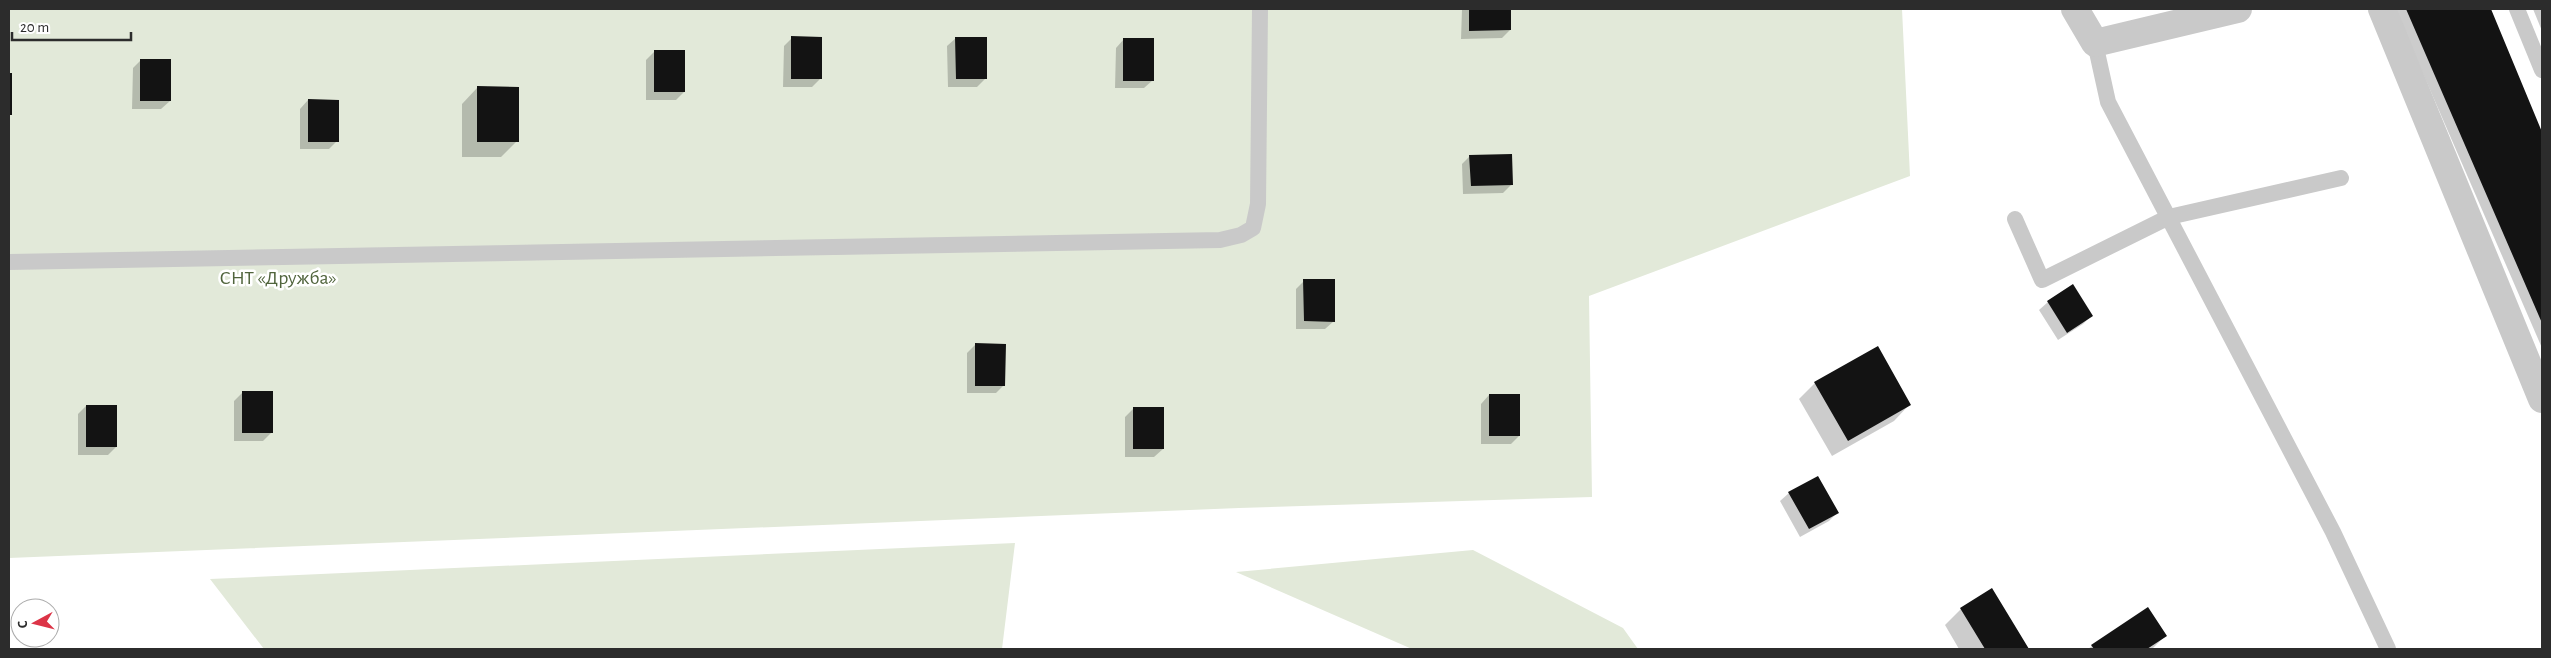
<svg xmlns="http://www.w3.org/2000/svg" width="2551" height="658" font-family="'Alegreya Sans',sans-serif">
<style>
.green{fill:#e2e9d9}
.shadow{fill:#0003}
.building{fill:#131313}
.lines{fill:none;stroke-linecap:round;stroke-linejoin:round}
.lane{stroke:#c9c9c9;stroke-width:16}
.street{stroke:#c9c9c9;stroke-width:28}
.labels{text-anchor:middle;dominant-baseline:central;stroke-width:5;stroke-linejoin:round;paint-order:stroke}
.park-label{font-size:20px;fill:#50643c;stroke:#fff}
</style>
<rect width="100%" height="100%" fill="#fff"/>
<path class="green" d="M 9,9 L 1902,9 L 1910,176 L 1589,296 L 1592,497 L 1239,508 L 9,558 Z
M 1015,543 L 1002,649 L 264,649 L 210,579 Z
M 1473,550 L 1623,628 L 1638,649 L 1412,649 L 1236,572 Z"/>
<path class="shadow" d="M 1462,9 L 1510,9 L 1510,30 L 1502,38 L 1461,39 Z
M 2395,9 L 2490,9 L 2542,135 L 2542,348 Z
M 2533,9 L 2542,9 L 2542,31 Z
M 792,38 L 821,78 L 812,87 L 783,87 L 784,46 Z
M 956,38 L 985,79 L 977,87 L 948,87 L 947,46 Z
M 1124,39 L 1153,80 L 1144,88 L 1115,88 L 1116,48 Z
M 654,52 L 684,92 L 676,100 L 646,100 L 646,60 Z
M 141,60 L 170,101 L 161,109 L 132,109 L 133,68 Z
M 477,88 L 517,141 L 501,157 L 462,157 L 462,104 Z
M 308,100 L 337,141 L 329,149 L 300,149 L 300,109 Z
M 1470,156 L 1511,185 L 1503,193 L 1463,194 L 1462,164 Z
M 1304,281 L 1334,321 L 1325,329 L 1296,329 L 1296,289 Z
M 2048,302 L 2091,316 L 2083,324 L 2058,340 L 2039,310 Z
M 975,345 L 1004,385 L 996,393 L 967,393 L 967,353 Z
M 1815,383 L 1909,405 L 1894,421 L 1832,456 L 1799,399 Z
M 243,392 L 271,433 L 263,441 L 234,441 L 234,401 Z
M 1489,395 L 1519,436 L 1511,444 L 1481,444 L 1481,404 Z
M 86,406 L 116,447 L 108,455 L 78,455 L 78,414 Z
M 1134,408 L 1163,449 L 1154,457 L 1125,457 L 1125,417 Z
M 1789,493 L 1837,513 L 1829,521 L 1800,537 L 1780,501 Z
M 1992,590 L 2028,649 L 1959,649 L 1945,625 L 1961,609 Z
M 2165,636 L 2152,649 L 2088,649 L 2092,646 Z"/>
<path class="building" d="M 1469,9 L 1511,9 L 1511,30 L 1469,31 Z
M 2406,9 L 2491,9 L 2542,132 L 2542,323 Z
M 791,36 L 822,37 L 822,79 L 791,79 Z
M 955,37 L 987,37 L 987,79 L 956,79 Z
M 1123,38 L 1154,38 L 1154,81 L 1123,81 Z
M 654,50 L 685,50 L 685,92 L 654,92 Z
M 140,59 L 171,59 L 171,101 L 140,101 Z
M 9,73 L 12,73 L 12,115 L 9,115 Z
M 477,86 L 519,87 L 519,142 L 477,142 Z
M 308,99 L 339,100 L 339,142 L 308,142 Z
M 1512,154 L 1513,185 L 1471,186 L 1469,155 Z
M 1303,279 L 1335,279 L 1335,322 L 1304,321 Z
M 2073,284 L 2093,316 L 2067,333 L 2047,301 Z
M 975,343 L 1006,344 L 1005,386 L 975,386 Z
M 1878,346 L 1911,405 L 1848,441 L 1814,382 Z
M 242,391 L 273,391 L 273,433 L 242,433 Z
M 1489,394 L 1520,394 L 1520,436 L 1489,436 Z
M 86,405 L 117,405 L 117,447 L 86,447 Z
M 1133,407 L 1164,407 L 1164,449 L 1133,449 Z
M 1818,476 L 1839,513 L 1809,529 L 1788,492 Z
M 1992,588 L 2029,649 L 1985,649 L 1960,608 Z
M 2148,607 L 2167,636 L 2147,649 L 2094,649 L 2091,645 Z"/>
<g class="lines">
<path class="lane" d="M 2517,9 L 2542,70
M 2095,43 L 2108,102 L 2333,532 L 2388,649
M 2015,219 L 2042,280 L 2169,217 L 2341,178
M 9,262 L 1220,240 L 1241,235 L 1253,228 L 1258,204 L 1260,9"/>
<path class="street" d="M 2075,9 L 2095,43 L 2238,9
M 2382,9 L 2542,399"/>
</g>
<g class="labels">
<g class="park-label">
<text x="278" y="278">СНТ «Дружба»</text>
</g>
</g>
<rect width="2551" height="658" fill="none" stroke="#2c2c2c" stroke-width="20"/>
<g transform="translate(35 623) rotate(263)"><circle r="24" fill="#ffffff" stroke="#ababab"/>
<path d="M0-4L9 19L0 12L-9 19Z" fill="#dc3447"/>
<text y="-8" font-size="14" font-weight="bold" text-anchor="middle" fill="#2c2c2c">С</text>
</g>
<path d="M12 32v8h119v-8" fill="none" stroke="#2c2c2c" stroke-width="2.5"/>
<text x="20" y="32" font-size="15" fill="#2c2c2c" stroke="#ffffff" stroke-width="4" paint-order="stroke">20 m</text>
</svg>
